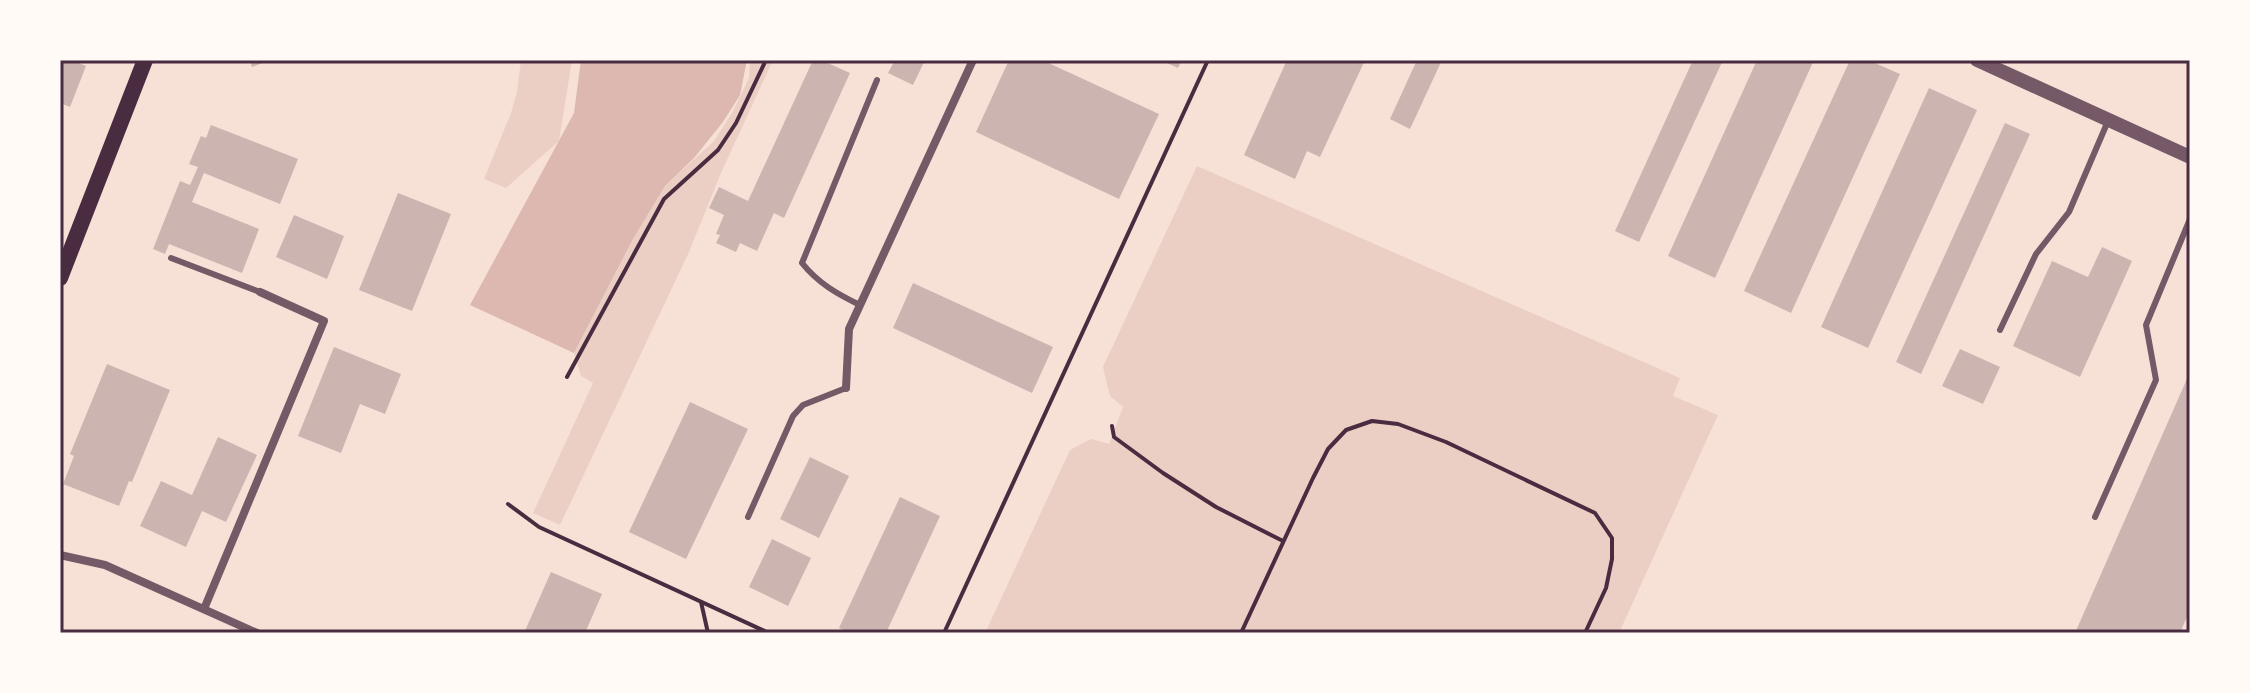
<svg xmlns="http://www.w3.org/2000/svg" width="2250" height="693" font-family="Overpass,sans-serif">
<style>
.green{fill:#ebcfc5}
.water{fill:#dcb8b0}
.building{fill:#ccb4b1}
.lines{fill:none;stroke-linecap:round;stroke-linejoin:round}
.path{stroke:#4a2c40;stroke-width:4}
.service{stroke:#755966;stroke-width:6}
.minor{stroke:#755966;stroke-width:8}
.tertiary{stroke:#755966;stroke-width:14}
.secondary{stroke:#4a2c40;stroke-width:16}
.neatline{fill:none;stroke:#4a2c40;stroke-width:3}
</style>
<rect width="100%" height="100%" fill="#f7e1d7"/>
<path class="green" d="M 521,60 L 572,60 L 559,141 L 506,188 L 484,179 L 511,113 L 517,92 Z
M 750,60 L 773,60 L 721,173 L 689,252 L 560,525 L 533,513 L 593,383 L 581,376 L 574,353 L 633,239 L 665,186 L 714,141 L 732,113 L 749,78 Z
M 1197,166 L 1680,378 L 1673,396 L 1718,415 L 1619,633 L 985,633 L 1070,450 L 1091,439 L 1109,444 L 1123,407 L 1110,396 L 1103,367 Z"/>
<path class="water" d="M 581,60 L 747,60 L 740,95 L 723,122 L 694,158 L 665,186 L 633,239 L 574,353 L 470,305 L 574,113 Z"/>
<path class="building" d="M 60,60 L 72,60 L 86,66 L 70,107 L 60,103 Z
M 250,60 L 270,60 L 252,67 Z
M 813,60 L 821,60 L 850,73 L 784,218 L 774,213 L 757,251 L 740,243 L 736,252 L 716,243 L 720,235 L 716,234 L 724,215 L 709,208 L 719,187 L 748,201 Z
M 895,60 L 925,60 L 913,85 L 888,73 Z
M 1009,60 L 1042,60 L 1159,114 L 1119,199 L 976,132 Z
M 1160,60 L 1182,60 L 1178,68 Z
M 1287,60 L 1365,60 L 1320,157 L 1307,151 L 1295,179 L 1244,155 Z
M 1417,60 L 1442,60 L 1410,129 L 1390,119 Z
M 1693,60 L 1723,60 L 1639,242 L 1615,231 Z
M 1757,60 L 1814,60 L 1715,278 L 1668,256 Z
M 1850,60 L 1868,60 L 1900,74 L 1791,313 L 1744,291 Z
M 1929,88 L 1977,110 L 1868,348 L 1821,327 Z
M 2005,123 L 2030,134 L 1921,374 L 1896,362 Z
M 211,125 L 298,159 L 280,204 L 204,173 L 192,202 L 259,229 L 242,273 L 169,244 L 165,254 L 153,249 L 180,181 L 190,185 L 198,167 L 189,164 L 201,136 L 206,138 Z
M 398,193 L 451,214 L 412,311 L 359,290 Z
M 294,215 L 344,236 L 327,279 L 276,257 Z
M 2102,247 L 2132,261 L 2080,377 L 2013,346 L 2052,261 L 2088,277 Z
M 913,283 L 1053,347 L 1032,393 L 893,328 Z
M 334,347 L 401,374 L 385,414 L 360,404 L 341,453 L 298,436 Z
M 1960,349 L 2000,367 L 1983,404 L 1942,386 Z
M 107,364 L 170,390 L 132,482 L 129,481 L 119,506 L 63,484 L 74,456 L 70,454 Z
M 2190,372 L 2190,610 L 2180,633 L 2075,633 Z
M 690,402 L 748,429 L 686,559 L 629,532 Z
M 218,437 L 257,455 L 226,522 L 202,511 L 186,547 L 140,526 L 161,481 L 192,495 Z
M 810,457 L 849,476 L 819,538 L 780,519 Z
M 900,497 L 940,516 L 886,633 L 850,633 L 839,628 Z
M 772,539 L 811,558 L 788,606 L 749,587 Z
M 551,572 L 602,594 L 585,633 L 524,633 Z"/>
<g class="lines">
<path class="path" d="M 567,377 L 664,199 L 718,150 L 736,123 L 766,60
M 1112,426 L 1114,437 L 1163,473 L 1216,507 L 1283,541
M 508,504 L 539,527 L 769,633
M 701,602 L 708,633
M 944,633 L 1208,60
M 1241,633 L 1313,478 L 1328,449 L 1346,430 L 1372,421 L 1398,424 L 1446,442 L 1595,513 L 1612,538 L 1612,559 L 1606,588 L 1585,633"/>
<path class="service" d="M 171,258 L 260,292
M 860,305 C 837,294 818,283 802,263 L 877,80
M 2000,330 L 2036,254 L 2069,212 L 2108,121
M 748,517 L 793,416 L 803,405 L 846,388
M 2095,517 L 2156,380 L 2146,325 L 2190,219"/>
<path class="minor" d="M 846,388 L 849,329 L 973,60
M 60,555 L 105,565 L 257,633
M 204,609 L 324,321 L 260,292"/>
<path class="tertiary" d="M 1977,60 L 2190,157"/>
<path class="secondary" d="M 60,278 L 145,60"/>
</g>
<rect width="2250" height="693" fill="none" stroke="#fffaf5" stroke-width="124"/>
<rect x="62" y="62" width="2126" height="569" class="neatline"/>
</svg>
